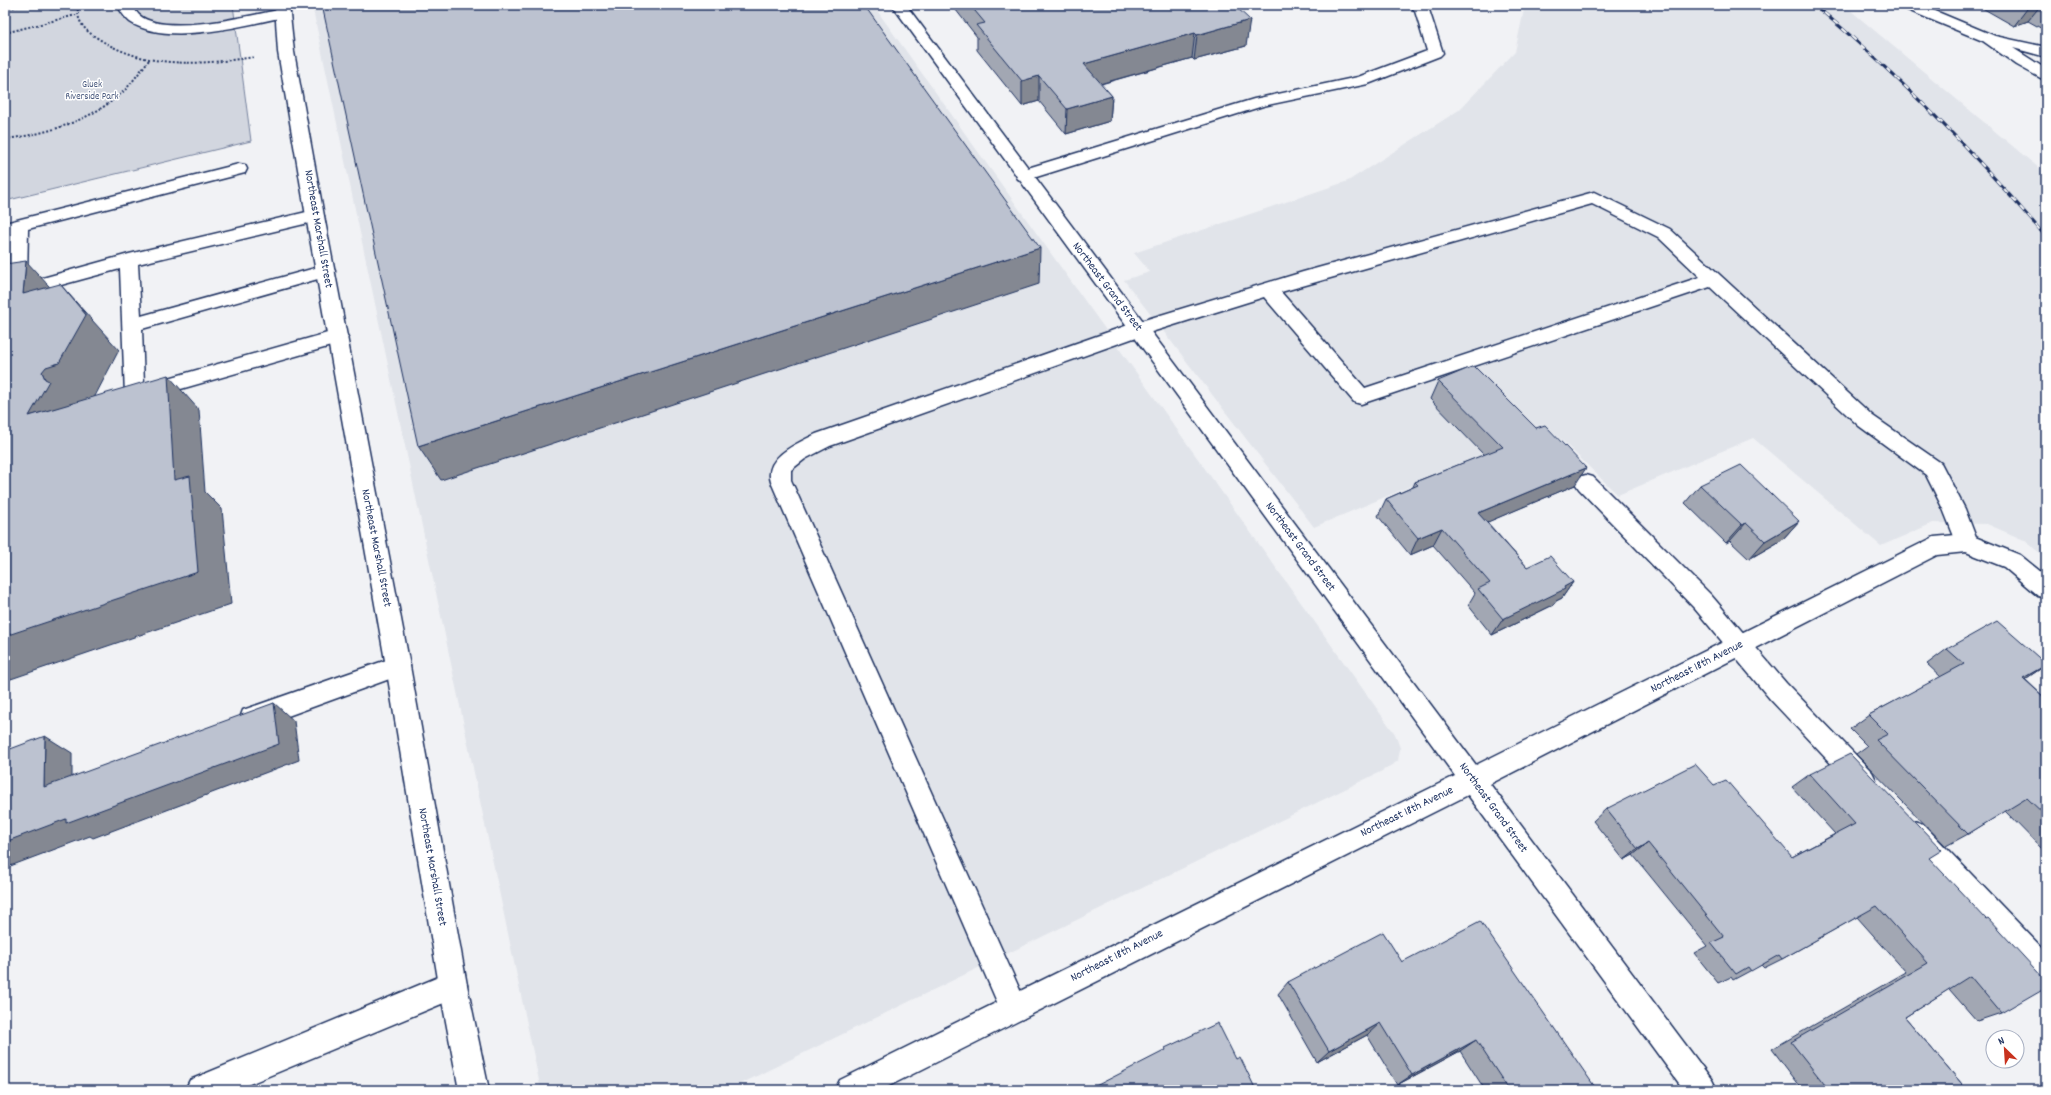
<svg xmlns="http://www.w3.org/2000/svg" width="2051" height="1095" font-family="Dekko,sans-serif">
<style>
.built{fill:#e1e4ea}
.green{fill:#d2d6df;stroke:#76829e}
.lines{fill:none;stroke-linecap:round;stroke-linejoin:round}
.lane-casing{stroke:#1b2f5e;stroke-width:3}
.street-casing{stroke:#1b2f5e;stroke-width:3}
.secondary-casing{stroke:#1b2f5e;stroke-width:3}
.path{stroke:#1b2f5e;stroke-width:2;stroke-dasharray:2 2;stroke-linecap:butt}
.lane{fill:#fff;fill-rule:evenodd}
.street{fill:#fff;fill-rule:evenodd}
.secondary{fill:#fff;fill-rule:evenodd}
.rail-casing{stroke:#1b2f5e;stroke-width:3}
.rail{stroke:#fff;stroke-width:2;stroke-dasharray:6;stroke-linecap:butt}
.wall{fill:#a2a7b3;stroke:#1b2f5e}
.shaded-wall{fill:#848892;stroke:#1b2f5e}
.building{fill:#bcc2d0;stroke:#1b2f5e}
.labels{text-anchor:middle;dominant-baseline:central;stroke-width:3;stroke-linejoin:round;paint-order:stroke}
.far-park-label{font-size:10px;fill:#49597e;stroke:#fff}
.street-label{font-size:12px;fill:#1b2f5e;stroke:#fff}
</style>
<rect width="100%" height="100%" fill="#f1f2f5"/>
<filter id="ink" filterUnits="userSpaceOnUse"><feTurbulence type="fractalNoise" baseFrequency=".025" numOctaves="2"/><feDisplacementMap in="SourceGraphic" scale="8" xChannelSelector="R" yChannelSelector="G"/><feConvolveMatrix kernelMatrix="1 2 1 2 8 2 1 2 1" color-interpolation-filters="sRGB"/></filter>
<g filter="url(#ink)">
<path class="built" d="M 312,5 L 873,5 L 1395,734 L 1400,748 L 1398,761 L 1382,771 L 728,1090 L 541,1090 Z
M 1525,5 L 1844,5 L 2046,174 L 2046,558 L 2024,540 L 1987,524 L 1933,523 L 1881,546 L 1753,438 L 1618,495 L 1549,428 L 1314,527 L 1124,280 L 1150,272 L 1134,253 L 1348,181 L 1459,110 L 1515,52 Z"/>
<path class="green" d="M 5,5 L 233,5 L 251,141 L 5,201 Z"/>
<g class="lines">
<defs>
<path id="lane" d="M 117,5 L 132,5 C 134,8 136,12 139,15 C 165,37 251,15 283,9 L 288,10 L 290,13 L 288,16 L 283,17 C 243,26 166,46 130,22 C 125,18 120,10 117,5 Z
M 1410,5 L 1425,5 L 1429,10 L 1443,53 L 1440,56 L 1368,84 L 1263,106 L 1030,179 L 1024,180 L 1018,179 L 1016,175 L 1018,171 L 1254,99 L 1358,77 L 1427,51 L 1415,11 Z
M 1901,5 L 1921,5 L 1995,36 L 2046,47 L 2046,57 L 2013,48 L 2046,69 L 2046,81 L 2017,65 L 1983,41 L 1903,8 Z
M 239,164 L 245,165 L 247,169 L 245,173 L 28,229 L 27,280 L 39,279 L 129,254 L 315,210 L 321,212 L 324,216 L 321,220 L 138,264 L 141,316 L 326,265 L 332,267 L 335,271 L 332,275 L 142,329 L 144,385 L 338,330 L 345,332 L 348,337 L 345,342 L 146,399 L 143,398 L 135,402 L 128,400 L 125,395 L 120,269 L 39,291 L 5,295 L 5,283 L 9,282 L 10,234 L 5,235 L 5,223 Z
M 1594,192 L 1670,229 L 1873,416 L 1941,463 L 1965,509 L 1978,543 L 1975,549 L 1967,552 L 1959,549 L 1943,509 L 1926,475 L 1859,426 L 1710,287 L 1361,404 L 1354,402 L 1264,297 L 1145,334 L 830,446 L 805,459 L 791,470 L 791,480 L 1028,1008 L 1024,1018 L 1014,1022 L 1004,1018 L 771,482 C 763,457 798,443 816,434 L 1131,324 L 1303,272 ZM 1592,204 L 1658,237 L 1700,277 L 1365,388 L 1281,292 Z
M 1586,475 L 1593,477 L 1711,595 L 1786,683 L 1872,772 L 1876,780 L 1872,788 L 1863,792 L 1854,788 L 1770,699 L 1695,609 L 1579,489 L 1575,483 L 1579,477 Z
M 398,656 L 406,659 L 410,666 L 406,673 L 252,729 L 243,726 L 240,718 L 243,710 Z
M 1914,821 L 1923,824 L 2046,952 L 2046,986 L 2036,982 L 1905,842 L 1901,833 L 1905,824 Z
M 453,971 L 463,975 L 467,985 L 463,995 L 235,1090 L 185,1090 L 190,1080 Z"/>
<path id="street" d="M 892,5 L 906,5 L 1476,765 L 1934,537 L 1967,534 L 1975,537 L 2020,555 L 2046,576 L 2046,598 L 2038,596 L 2004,567 L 1966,552 L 1937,555 L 1490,784 L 1712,1080 L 1717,1090 L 1684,1090 L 1468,795 L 881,1090 L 835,1090 L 840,1080 L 1455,776 Z"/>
<path id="secondary" d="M 275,5 L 289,5 L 294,52 L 324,216 L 410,666 L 467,985 L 489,1090 L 459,1090 L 439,985 L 386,666 L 306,216 L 278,52 Z"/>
</defs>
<use href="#lane" class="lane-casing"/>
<use href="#street" class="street-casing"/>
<use href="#secondary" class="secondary-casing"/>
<path class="path" d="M 78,5 C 76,22 85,31 99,39 C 145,69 201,65 254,57
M 5,9 L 23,5
M 5,33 L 76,15
M 5,139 C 48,134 94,120 126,89 C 134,80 141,70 149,60"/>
<use href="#lane" class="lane"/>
<use href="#street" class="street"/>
<use href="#secondary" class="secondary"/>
<defs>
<path id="rail" d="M 1815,5 C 1899,76 1975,153 2046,237"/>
</defs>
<use href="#rail" class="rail-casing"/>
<use href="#rail" class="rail"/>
</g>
<path class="wall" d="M 952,5 L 1234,5 L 1246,46 L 1194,60 L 1192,58 L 1101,84 L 1112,96 L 1110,121 L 1066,134 L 1039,101 L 1022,106 L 977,50 L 977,37 Z
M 1977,5 L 2046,5 L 2046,31 L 2028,21 L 2014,26 Z
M 1438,381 L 1575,485 L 1487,522 L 1527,567 L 1573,582 L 1562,598 L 1556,601 L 1553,605 L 1492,635 L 1468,605 L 1475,593 L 1433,545 L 1410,555 L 1378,516 L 1386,499 L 1413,487 L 1415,482 L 1484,455 L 1430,399 Z
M 1700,485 L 1799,521 L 1782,540 L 1749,559 L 1730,541 L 1726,543 L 1685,503 Z
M 1947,649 L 2046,665 L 2025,679 L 2046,699 L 2046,853 L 2005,811 L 1968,834 L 1946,846 L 1856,754 L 1867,746 L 1850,729 L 1869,715 L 1941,677 L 1927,664 Z
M 1810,774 L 1929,858 L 2001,1013 L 1977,1021 L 1949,989 L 1905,1017 L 1967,1090 L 1803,1090 L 1772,1049 L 1906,972 L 1857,917 L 1782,959 L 1764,968 L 1761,965 L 1733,980 L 1731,977 L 1718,983 L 1694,953 L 1707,946 L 1633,855 L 1624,860 L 1593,821 L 1606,809 L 1714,785 L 1792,857 L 1835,834 L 1792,787 Z
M 1402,962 L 1597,1090 L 1485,1090 L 1460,1051 L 1397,1085 L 1367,1035 L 1317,1062 L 1278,994 L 1288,982 Z"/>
<path class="shaded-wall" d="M 2030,5 L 2041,5 L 2028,21 L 2014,26 Z
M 1250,20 L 1246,46 L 1194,60 L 1197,35 Z
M 1195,33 L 1192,58 L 1082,89 L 1084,64 Z
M 1039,76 L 1039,101 L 1022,106 L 1022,81 Z
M 1112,96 L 1110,121 L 1066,134 L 1067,109 Z
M 1040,248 L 1039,284 L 441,480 L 418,446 Z
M 26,261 L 59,297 L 23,294 Z
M 60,284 L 92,320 L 119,350 L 94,398 L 29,416 L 45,379 L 42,372 Z
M 168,375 L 199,410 L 205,492 L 222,509 L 231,604 L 5,681 L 5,636 Z
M 1586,468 L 1575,485 L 1469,530 L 1478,513 Z
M 1799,521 L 1782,540 L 1749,559 L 1765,541 Z
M 1746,523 L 1730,541 L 1726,543 L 1742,525 Z
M 1442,528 L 1433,545 L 1410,555 L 1418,538 Z
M 1573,582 L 1562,598 L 1556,601 L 1553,605 L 1492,635 L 1503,619 Z
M 2046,665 L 2024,680 L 2023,678 Z
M 274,703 L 294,721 L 299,760 L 93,838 L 90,836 L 5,868 L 5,842 Z
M 45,736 L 72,753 L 72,803 L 44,787 Z
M 1648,843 L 1633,855 L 1624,860 L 1638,849 Z
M 1380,1023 L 1367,1035 L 1317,1062 L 1329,1051 Z
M 1476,1040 L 1460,1051 L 1397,1085 L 1412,1075 Z"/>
<path class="building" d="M 322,5 L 864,5 L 1040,248 L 418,446 Z
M 970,5 L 1234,5 L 1250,20 L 1197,35 L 1195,33 L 1084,64 L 1112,96 L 1067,109 L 1039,76 L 1022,81 L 976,25 L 985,23 Z
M 26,261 L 23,294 L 60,284 L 86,315 L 59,363 L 46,367 L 42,372 L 45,379 L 49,381 L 29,416 L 168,375 L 174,480 L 190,476 L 198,572 L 5,636 L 5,264 Z
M 1474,366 L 1536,428 L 1545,425 L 1586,468 L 1478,513 L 1527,567 L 1550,556 L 1573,582 L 1564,587 L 1565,589 L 1503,619 L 1478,589 L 1490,583 L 1442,528 L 1418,538 L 1386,499 L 1418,485 L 1415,482 L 1503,447 L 1438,381 Z
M 1741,465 L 1799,521 L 1765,541 L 1746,523 L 1742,525 L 1700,485 Z
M 1997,621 L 2046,664 L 2046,665 L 2023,678 L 2046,699 L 2046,816 L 2027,798 L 1968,834 L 1876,740 L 1888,734 L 1869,715 L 1964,664 L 1947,649 Z
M 274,703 L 279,744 L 66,823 L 66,819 L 5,842 L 5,751 L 45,736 L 44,787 Z
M 1850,754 L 1942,850 L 1929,858 L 1986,919 L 1988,918 L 2046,981 L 2046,987 L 2001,1013 L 1970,976 L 1905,1017 L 1967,1090 L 1829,1090 L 1791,1042 L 1928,963 L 1877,906 L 1782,959 L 1779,955 L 1751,971 L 1748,967 L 1736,974 L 1711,943 L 1724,937 L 1648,843 L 1638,849 L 1606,809 L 1695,764 L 1714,785 L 1726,780 L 1792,857 L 1855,824 L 1810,774 Z
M 1480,921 L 1597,1090 L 1509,1090 L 1476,1040 L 1412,1075 L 1380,1023 L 1329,1051 L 1288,982 L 1383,932 L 1402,962 Z
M 1218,1023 L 1236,1059 L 1240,1057 L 1256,1090 L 1088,1090 L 1166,1050 L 1165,1048 Z"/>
</g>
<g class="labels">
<g class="far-park-label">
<text x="92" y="85">Gluek<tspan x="92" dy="12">Riverside Park</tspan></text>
</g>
<g class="street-label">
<text transform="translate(318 229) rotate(80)">Northeast Marshall Street</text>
<text transform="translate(1107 287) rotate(53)">Northeast Grand Street</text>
<text transform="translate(1300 547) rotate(53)">Northeast Grand Street</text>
<text transform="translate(376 548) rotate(79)">Northeast Marshall Street</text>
<text transform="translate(1697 667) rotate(-27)">Northeast 18th Avenue</text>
<text transform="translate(1493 808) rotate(54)">Northeast Grand Street</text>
<text transform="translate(1407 812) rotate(-26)">Northeast 18th Avenue</text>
<text transform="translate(432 867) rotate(80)">Northeast Marshall Street</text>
<text transform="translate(1117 956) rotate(-27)">Northeast 18th Avenue</text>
</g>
</g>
<rect width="2051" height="1095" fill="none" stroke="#fff" stroke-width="20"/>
<rect x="10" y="10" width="2031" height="1075" fill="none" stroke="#1b2f5e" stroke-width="1.5" filter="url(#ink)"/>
<g transform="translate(2005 1049) rotate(335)"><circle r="19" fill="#ffffff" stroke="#a4acbf"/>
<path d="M0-3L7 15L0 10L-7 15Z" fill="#c8321e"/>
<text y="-6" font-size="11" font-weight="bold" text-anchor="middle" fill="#1b2f5e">N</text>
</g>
</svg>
